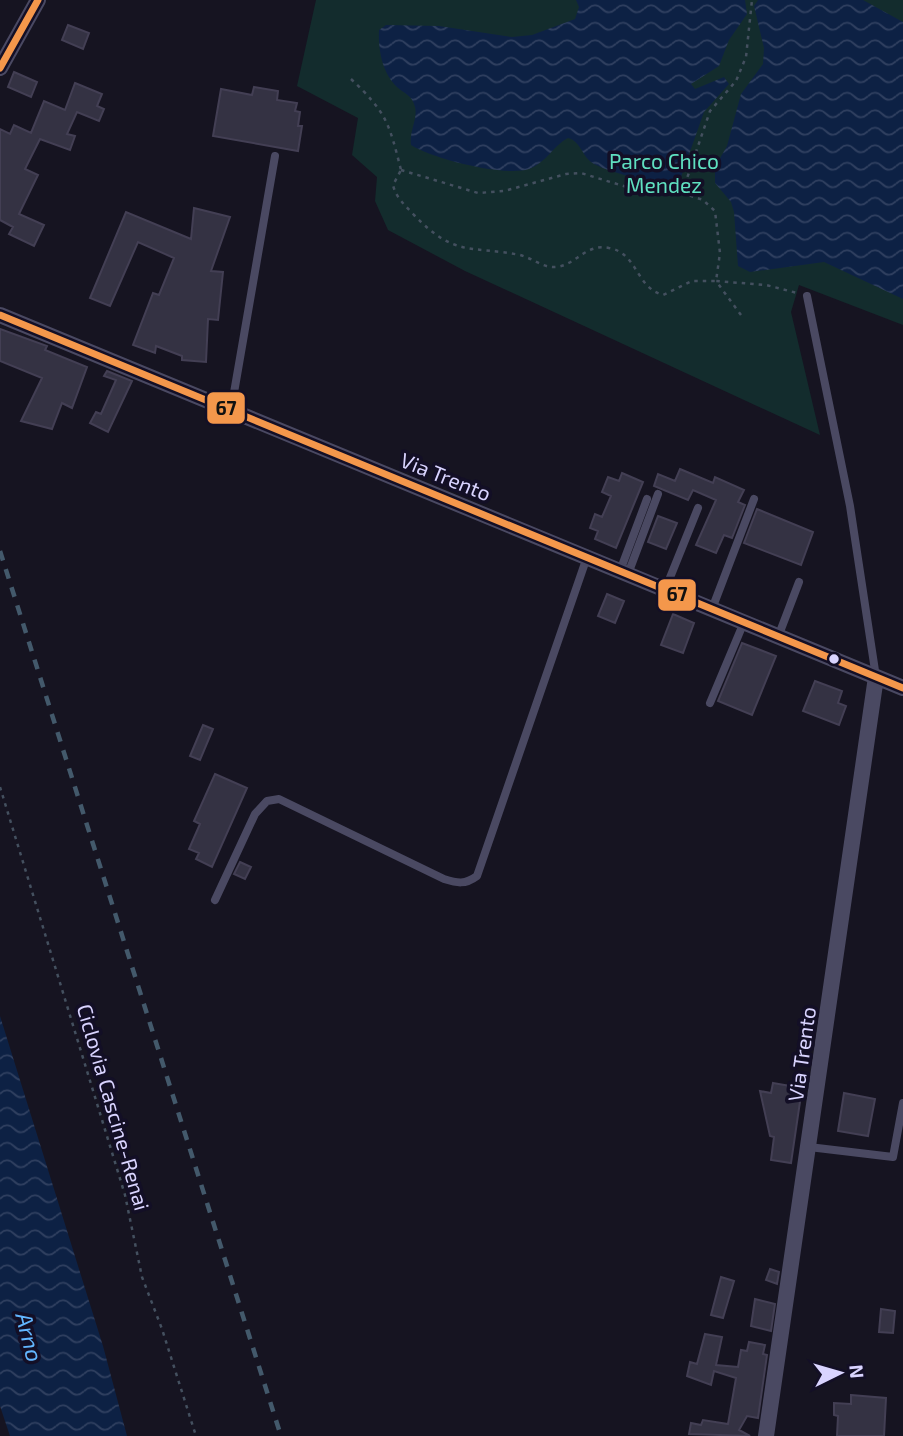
<svg xmlns="http://www.w3.org/2000/svg" width="903" height="1436" font-family="'Exo 2',sans-serif">
<style>
.green{fill:#132c2d}
.water{fill:url(#water-waves)}
.building{fill:#343243;stroke:#433f54;stroke-width:2}
.lines{fill:none;stroke-linecap:round;stroke-linejoin:round}
.path{stroke:#44505f;stroke-width:2.5;stroke-dasharray:3.5 5;stroke-linecap:butt}
.service{stroke:#4a4962;stroke-width:8}
.minor{stroke:#4a4962;stroke-width:16}
.rail{stroke:#43596b;stroke-width:4.5;stroke-dasharray:10 9;stroke-linecap:butt}
.bus-1-casing{stroke:#130f26;stroke-width:12}
.bus-1{stroke:#f4974b;stroke-width:7}
.bus-dot{fill:#d9d4ff;stroke:#130f26;stroke-width:2.5}
.labels{text-anchor:middle;dominant-baseline:central;stroke-width:7;stroke-linejoin:round;paint-order:stroke}
.park-label{font-size:21px;fill:#5fe0c0;stroke:#130f26}
.street-label{font-size:21px;fill:#d9d4ff;stroke:#130f26}
.water-label{font-size:23px;font-style:italic;fill:#62b6ff;stroke:#130f26}
.line-badge{stroke:#130f26;stroke-width:2.5}
.pale-badge-label{font-size:19px;text-anchor:middle;font-weight:bold;fill:#111}
</style>
<defs>
<pattern id="water-waves" width="16" height="10" patternUnits="userSpaceOnUse" patternTransform="scale(1.75)"><rect width="16" height="10" fill="#0d2144"/><path d="M0 5q4-4 8 0t8 0" fill="none" stroke="#304060"/></pattern>
</defs>
<rect width="100%" height="100%" fill="#161421"/>
<path class="green" d="M 316,0 L 903,0 L 903,325 L 799,285 L 791,312 L 820,435 L 465,271 L 388,230 L 375,201 L 377,177 L 352,155 L 358,118 L 297,86 Z"/>
<path class="water" d="M 576,0 L 745,0 L 747,14 L 729,40 L 719,66 L 691,84 L 695,89 L 724,77 L 729,84 L 704,112 L 681,177 L 671,184 C 653,183 605,172 591,162 C 582,155 580,141 568,138 C 554,145 546,163 529,169 C 504,177 433,159 411,145 C 409,131 418,119 415,107 C 412,95 405,94 397,87 C 382,73 378,49 379,30 L 386,25 L 439,26 L 512,37 L 532,35 L 575,19 L 579,7 Z
M 758,0 L 863,0 L 903,22 L 903,299 L 824,262 L 750,272 L 738,266 L 734,212 L 731,202 L 715,183 L 715,167 L 727,146 L 741,94 L 763,64 L 764,48 L 754,6 Z
M 0,1016 L 103,1346 L 127,1436 L 10,1436 L 0,1406 Z"/>
<path class="building" d="M 68,25 L 89,33 L 83,49 L 62,40 Z
M 14,72 L 37,82 L 31,97 L 8,87 Z
M 75,83 L 102,94 L 97,106 L 104,109 L 99,121 L 77,112 L 67,134 L 75,136 L 70,150 L 40,139 L 25,169 L 38,175 L 19,214 L 44,225 L 34,246 L 9,234 L 13,227 L 0,220 L 0,129 L 10,134 L 14,125 L 31,133 L 44,101 L 65,110 Z
M 254,87 L 278,91 L 277,100 L 297,103 L 295,111 L 300,112 L 298,126 L 302,126 L 298,151 L 213,136 L 221,89 L 252,95 Z
M 194,208 L 230,217 L 211,271 L 223,272 L 218,320 L 208,319 L 206,362 L 182,360 L 182,356 L 156,346 L 155,353 L 133,345 L 153,293 L 159,295 L 174,258 L 138,242 L 110,306 L 90,298 L 126,212 L 191,239 Z
M 0,329 L 47,346 L 45,350 L 87,367 L 72,408 L 62,403 L 52,429 L 21,421 L 42,378 L 0,361 Z
M 107,371 L 132,381 L 108,432 L 90,423 L 96,412 L 101,414 L 116,380 L 104,376 Z
M 680,469 L 713,483 L 715,477 L 744,490 L 738,502 L 745,505 L 732,538 L 724,535 L 716,553 L 696,545 L 716,500 L 693,490 L 688,500 L 654,486 L 658,474 L 675,481 Z
M 622,473 L 643,482 L 616,548 L 595,539 L 598,531 L 590,528 L 595,514 L 602,517 L 611,496 L 602,492 L 608,477 L 619,481 Z
M 757,509 L 813,532 L 801,565 L 744,543 Z
M 658,516 L 677,523 L 666,549 L 648,542 Z
M 607,594 L 624,601 L 615,623 L 598,616 Z
M 673,614 L 694,623 L 683,653 L 661,645 Z
M 742,643 L 776,656 L 752,715 L 718,701 Z
M 815,681 L 842,691 L 838,703 L 846,706 L 839,725 L 803,711 Z
M 203,725 L 213,729 L 200,760 L 190,756 Z
M 215,774 L 247,788 L 212,867 L 196,859 L 199,853 L 189,849 L 200,824 L 194,821 Z
M 240,862 L 251,867 L 245,879 L 234,874 Z
M 773,1083 L 802,1088 L 791,1163 L 771,1160 L 774,1137 L 770,1136 L 760,1091 L 771,1093 Z
M 844,1093 L 875,1099 L 868,1136 L 838,1131 Z
M 770,1269 L 779,1272 L 777,1284 L 766,1280 Z
M 721,1277 L 734,1281 L 723,1318 L 711,1315 Z
M 755,1299 L 775,1304 L 771,1331 L 751,1326 Z
M 881,1309 L 895,1311 L 893,1333 L 879,1332 Z
M 705,1334 L 722,1337 L 716,1365 L 738,1367 L 741,1350 L 747,1351 L 749,1342 L 765,1345 L 763,1354 L 767,1355 L 758,1418 L 747,1416 L 739,1430 L 750,1436 L 689,1434 L 691,1423 L 701,1425 L 703,1420 L 728,1424 L 736,1378 L 714,1371 L 711,1385 L 687,1376 L 690,1362 L 697,1364 Z
M 851,1395 L 886,1398 L 884,1436 L 837,1436 L 838,1416 L 834,1415 L 834,1403 L 851,1404 Z"/>
<g class="lines">
<path class="path" d="M 351,79 C 387,113 389,123 401,170
M 401,170 L 478,193 L 504,191 L 566,174 L 581,173 L 630,188 L 682,193 L 703,200 L 715,211 L 720,253 L 716,281 L 692,281 L 663,295 C 635,287 638,253 609,248 C 585,243 576,266 555,267 C 543,268 532,258 520,255 C 469,245 456,258 414,215 C 405,205 396,198 393,185 Z
M 682,193 L 710,111 L 736,81 L 746,57 L 752,0
M 741,315 L 716,281 L 766,285 L 797,293
M 0,787 L 125,1195 L 142,1277 L 162,1329 L 196,1436"/>
<path class="service" d="M 807,296 L 850,506 L 876,677
M 231,410 L 275,156
M 620,571 L 647,499
M 628,574 L 658,494
M 665,590 L 698,508
M 712,609 L 754,499
M 778,637 L 799,582
M 710,703 L 744,622
M 215,900 L 255,814 L 267,801 L 279,799 L 444,879 C 457,883 465,885 477,876 L 587,557
M 809,1147 L 893,1157 L 903,1103"/>
<path class="minor" d="M 0,68 L 38,0
M 0,315 L 903,688
M 766,1436 L 876,677"/>
<path class="rail" d="M 0,551 L 281,1436"/>
<defs>
<path id="bus-1" d="M 0,68 L 38,0
M 0,315 L 903,688"/>
</defs>
<use href="#bus-1" class="bus-1-casing"/>
<use href="#bus-1" class="bus-1"/>
</g>
<circle class="bus-dot" cx="834" cy="659" r="6"/>
<g class="labels">
<g class="park-label">
<text x="664" y="160">Parco Chico<tspan x="664" dy="24">Mendez</tspan></text>
</g>
<g class="street-label">
<text transform="translate(446 476) rotate(22)">Via Trento</text>
<text transform="translate(801 1054) rotate(-82)">Via Trento</text>
<text transform="translate(114 1107) rotate(74)">Ciclovia Cascine-Renai</text>
</g>
<g class="water-label">
<text transform="translate(30 1337) rotate(76)">Arno</text>
</g>
</g>
<g class="line-badge">
<rect x="206" y="391" width="40" height="34" rx="7" fill="#f4974b"/>
<rect x="657" y="578" width="40" height="34" rx="7" fill="#f4974b"/>
</g>
<g class="pale-badge-label">
<text x="226" y="415">67</text>
<text x="677" y="601">67</text>
</g>
<g transform="translate(840 1373) rotate(85)" stroke="#130f26" stroke-width="5" paint-order="stroke">
<path d="M0-5L12 26L0 18L-12 26Z" fill="#d9d4ff"/>
<text y="-10" font-size="19" font-weight="bold" text-anchor="middle" fill="#d9d4ff">N</text>
</g>
</svg>
